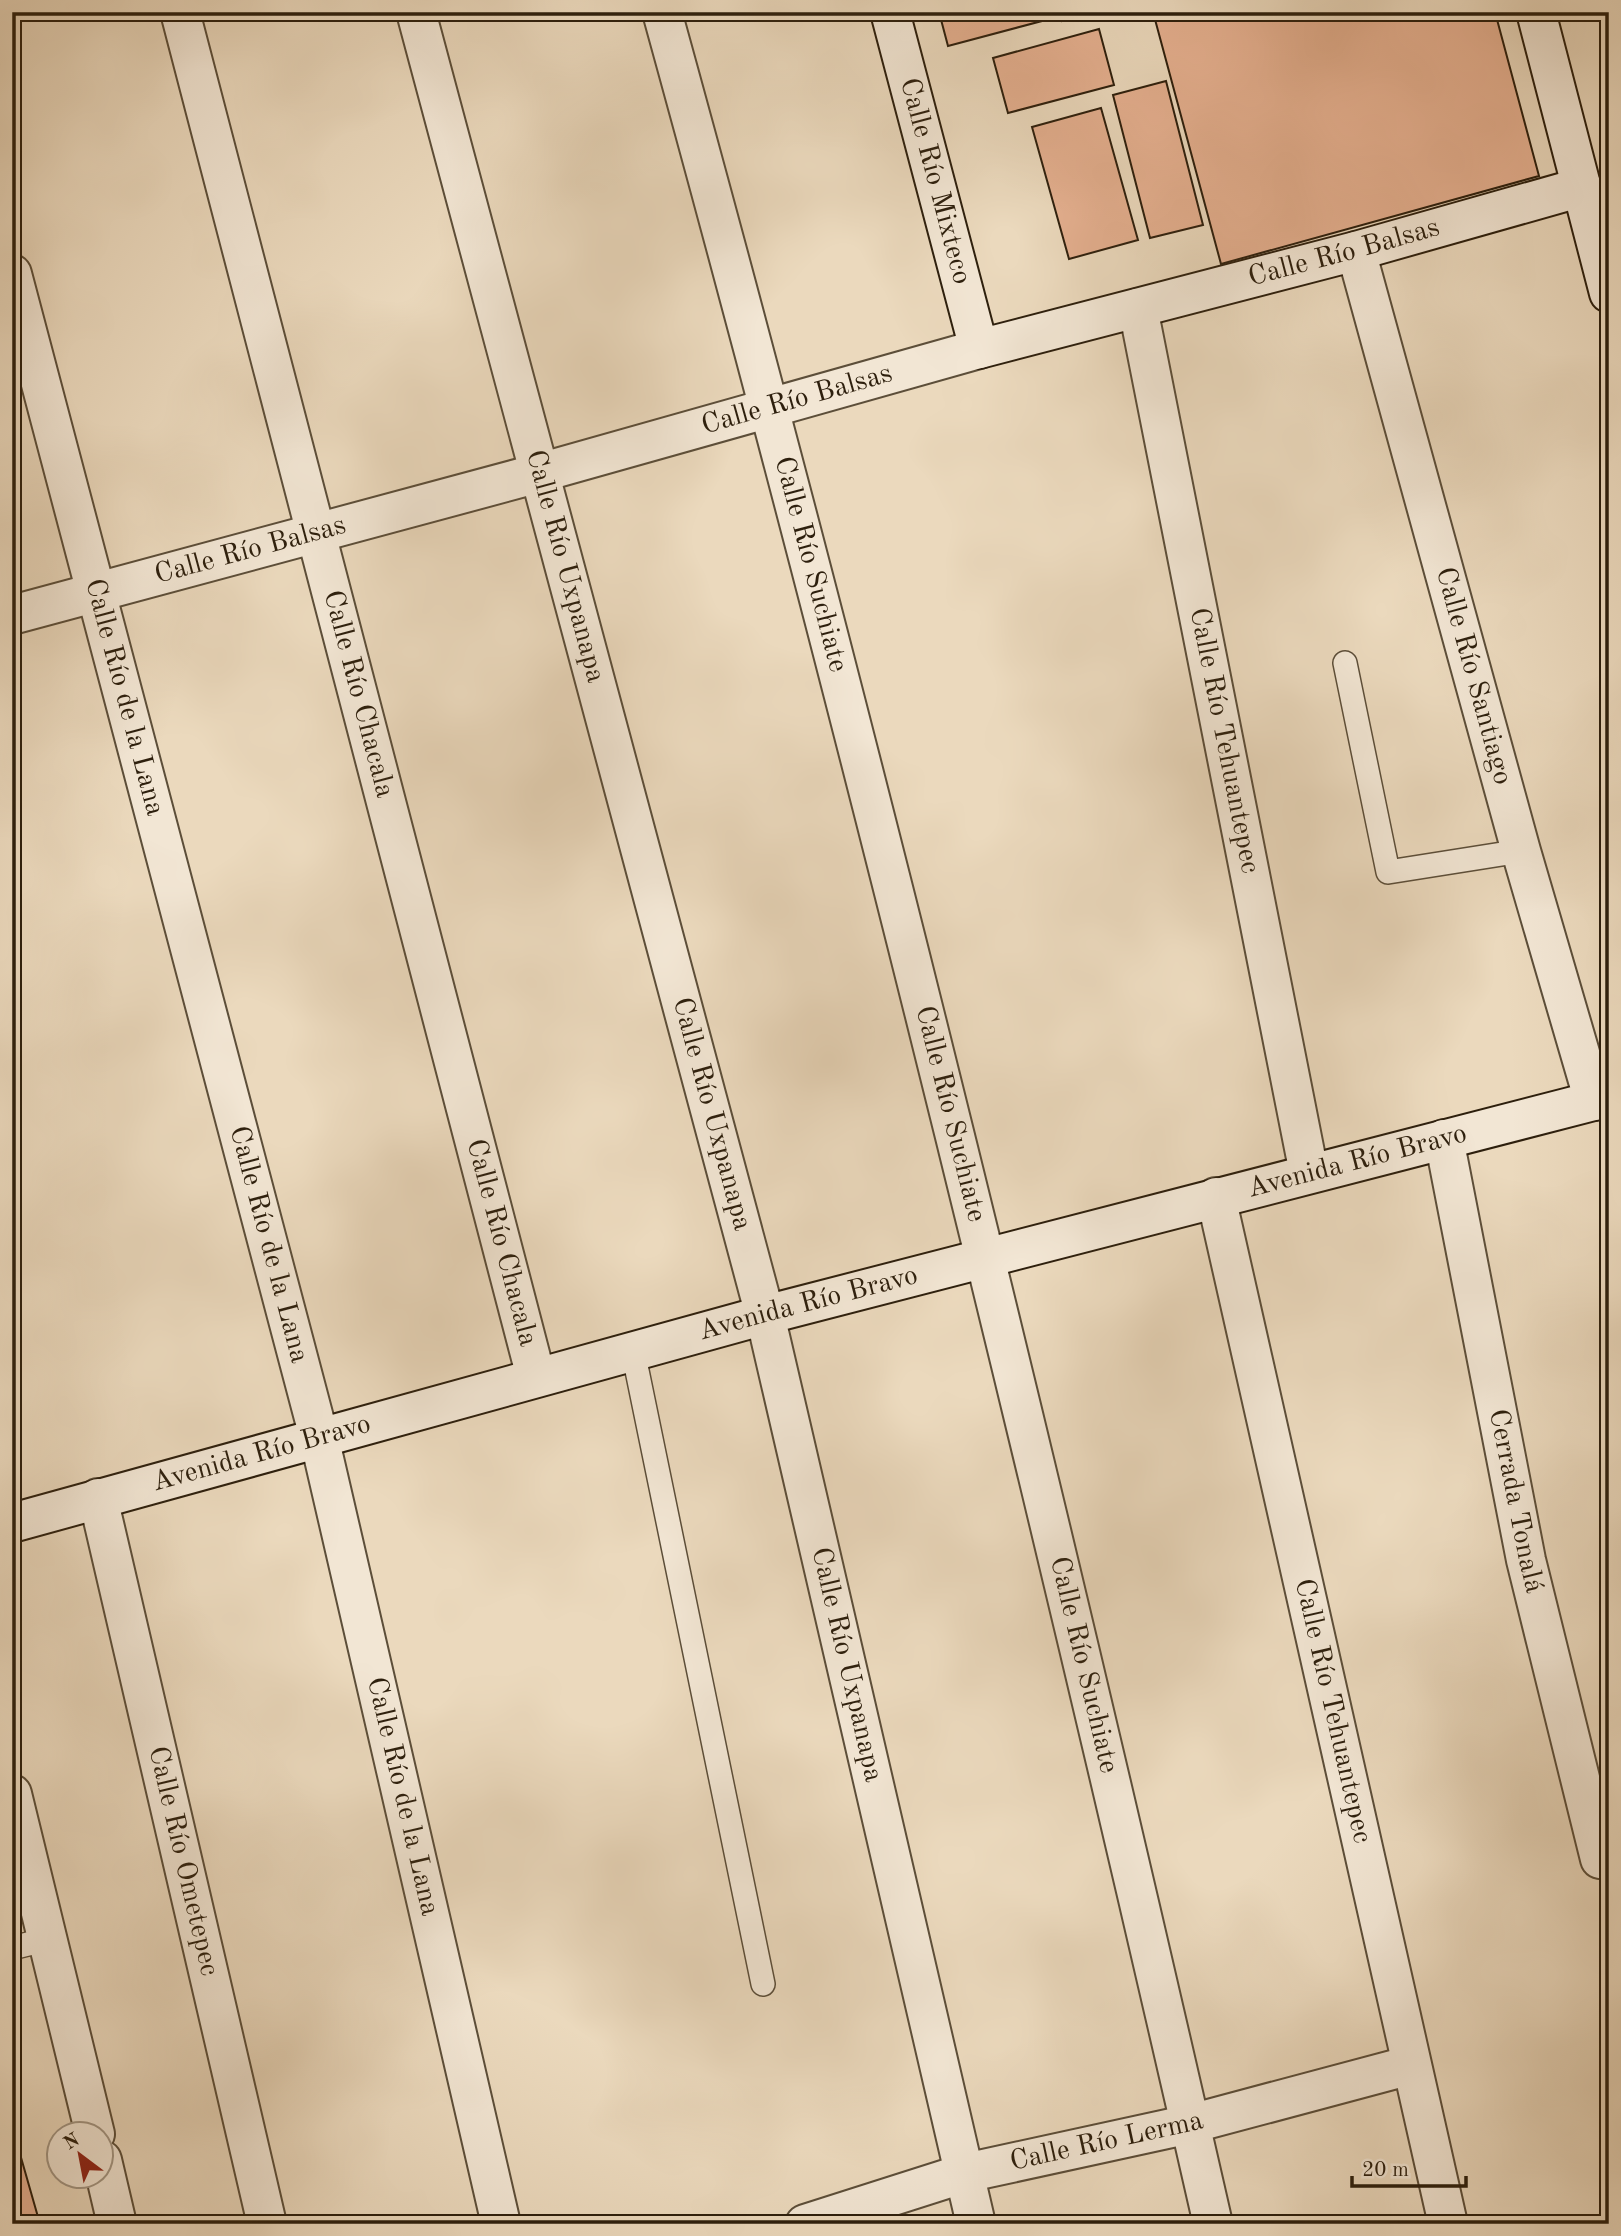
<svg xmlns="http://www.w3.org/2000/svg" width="1621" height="2236" font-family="'Old Standard TT',serif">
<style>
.building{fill:#e5b090;stroke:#2d1f0d;stroke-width:2}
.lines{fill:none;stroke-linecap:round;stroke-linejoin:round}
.lane-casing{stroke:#5c4e39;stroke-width:26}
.street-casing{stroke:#5c4e39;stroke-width:42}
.secondary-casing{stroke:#2d1f0d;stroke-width:42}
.lane{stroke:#f2e6d4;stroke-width:23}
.street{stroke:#f2e6d4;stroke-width:38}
.secondary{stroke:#f2e6d4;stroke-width:38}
.labels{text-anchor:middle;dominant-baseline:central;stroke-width:5;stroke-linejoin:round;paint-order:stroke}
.street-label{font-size:28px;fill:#2d1f0d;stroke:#f2e6d4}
</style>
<rect width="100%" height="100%" fill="#ebd9bd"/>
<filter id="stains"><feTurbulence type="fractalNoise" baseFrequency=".00286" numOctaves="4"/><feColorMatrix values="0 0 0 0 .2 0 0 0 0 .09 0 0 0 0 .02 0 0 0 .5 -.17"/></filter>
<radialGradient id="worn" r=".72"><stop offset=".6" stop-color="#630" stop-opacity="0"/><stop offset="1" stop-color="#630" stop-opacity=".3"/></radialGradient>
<path class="building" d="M 939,12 L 1055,12 L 1057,17 L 948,46 Z
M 1059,12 L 1095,12 L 1062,21 Z
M 1153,12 L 1495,12 L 1539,176 L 1221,264 Z
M 1099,29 L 1114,85 L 1008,113 L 993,58 Z
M 1166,81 L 1203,225 L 1150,238 L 1113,95 Z
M 1101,108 L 1138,240 L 1069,259 L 1032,127 Z
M 12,2126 L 40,2224 L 12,2224 Z"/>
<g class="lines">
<defs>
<path id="lane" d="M 1345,663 L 1388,872 L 1521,851
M 633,1351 L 763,1984
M 12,1948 L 48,1939"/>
<g id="street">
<path id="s1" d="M 180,12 L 536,1377"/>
<path id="s2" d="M 416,12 L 765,1315 L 976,2224"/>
<path id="s3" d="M 662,12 C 864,744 1044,1483 1213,2224"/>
<path id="s4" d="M 1356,251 L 1521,851 L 1594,1101"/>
<path id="s5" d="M 12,274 L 319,1437 L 501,2224"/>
<path id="s6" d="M 1138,308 L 1309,1173"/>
<path id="s7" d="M 12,615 L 539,473 L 979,349"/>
<path id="s8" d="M 1444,1139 L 1526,1560 L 1600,1859"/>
<path id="s9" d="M 1216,1197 L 1448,2224"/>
<path id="s10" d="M 98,1498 L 267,2224"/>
<path d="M 12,1794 L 95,2134"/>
<path d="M 102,2160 L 117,2224"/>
<path id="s11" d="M 805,2224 L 965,2173 L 1190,2124 L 1411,2065"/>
</g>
<g id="secondary">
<path id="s12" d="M 890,12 L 979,349 L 1356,251 L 1582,187"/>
<path d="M 1536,12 L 1609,293"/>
<path id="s13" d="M 12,1523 L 765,1315 L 1609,1097"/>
</g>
</defs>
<use href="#lane" class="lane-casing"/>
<use href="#street" class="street-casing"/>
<use href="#secondary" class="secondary-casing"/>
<use href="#lane" class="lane"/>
<use href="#street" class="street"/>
<use href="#secondary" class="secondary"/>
</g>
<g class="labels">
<g class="street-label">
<text stroke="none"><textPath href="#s12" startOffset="175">Calle Río Mixteco</textPath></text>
<text stroke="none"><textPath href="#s12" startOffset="726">Calle Río Balsas</textPath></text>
<text stroke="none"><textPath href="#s7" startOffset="814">Calle Río Balsas</textPath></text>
<text stroke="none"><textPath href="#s7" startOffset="247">Calle Río Balsas</textPath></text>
<text stroke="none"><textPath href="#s3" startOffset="572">Calle Río Suchiate</textPath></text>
<text stroke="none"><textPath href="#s2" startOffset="574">Calle Río Uxpanapa</textPath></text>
<text stroke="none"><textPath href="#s4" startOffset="441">Calle Río Santiago</textPath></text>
<text stroke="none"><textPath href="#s1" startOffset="705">Calle Río Chacala</textPath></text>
<text stroke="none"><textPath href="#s5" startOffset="438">Calle Río de la Lana</textPath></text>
<text stroke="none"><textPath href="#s6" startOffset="441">Calle Río Tehuantepec</textPath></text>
<text stroke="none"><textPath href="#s2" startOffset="1141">Calle Río Uxpanapa</textPath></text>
<text stroke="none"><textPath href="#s3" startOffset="1139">Calle Río Suchiate</textPath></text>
<text stroke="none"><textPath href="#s13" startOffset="1393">Avenida Río Bravo</textPath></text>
<text stroke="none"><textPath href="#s1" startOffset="1272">Calle Río Chacala</textPath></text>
<text stroke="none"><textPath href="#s5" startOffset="1004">Calle Río de la Lana</textPath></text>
<text stroke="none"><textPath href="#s13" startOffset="826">Avenida Río Bravo</textPath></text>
<text stroke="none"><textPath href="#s13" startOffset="259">Avenida Río Bravo</textPath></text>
<text stroke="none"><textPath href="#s8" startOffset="369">Cerrada Tonalá</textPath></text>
<text stroke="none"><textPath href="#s2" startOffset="1708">Calle Río Uxpanapa</textPath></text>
<text stroke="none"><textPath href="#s3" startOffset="1706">Calle Río Suchiate</textPath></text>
<text stroke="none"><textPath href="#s9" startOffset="527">Calle Río Tehuantepec</textPath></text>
<text stroke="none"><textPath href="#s5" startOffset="1572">Calle Río de la Lana</textPath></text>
<text stroke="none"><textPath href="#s10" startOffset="373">Calle Río Ometepec</textPath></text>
<text stroke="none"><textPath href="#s11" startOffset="313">Calle Río Lerma</textPath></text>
</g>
</g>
<rect width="1621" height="2236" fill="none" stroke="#ebd9bd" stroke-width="42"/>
<rect x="14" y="14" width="1593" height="2208" fill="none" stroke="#2d1f0d" stroke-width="3.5"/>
<rect x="21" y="21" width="1579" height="2194" fill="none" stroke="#2d1f0d" stroke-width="2"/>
<g transform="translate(80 2155) rotate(328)"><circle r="33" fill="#f2e6d4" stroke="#a39684" stroke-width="2"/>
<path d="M0-5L12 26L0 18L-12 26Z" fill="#8f2418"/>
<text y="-10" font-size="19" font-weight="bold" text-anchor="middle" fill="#2d1f0d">N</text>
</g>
<path d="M1352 2176v10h114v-10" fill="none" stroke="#2d1f0d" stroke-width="3.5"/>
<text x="1362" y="2176" font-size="21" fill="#2d1f0d" stroke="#f2e6d4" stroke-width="5" paint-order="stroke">20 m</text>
<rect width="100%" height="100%" filter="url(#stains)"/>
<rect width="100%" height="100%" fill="url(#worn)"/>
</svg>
